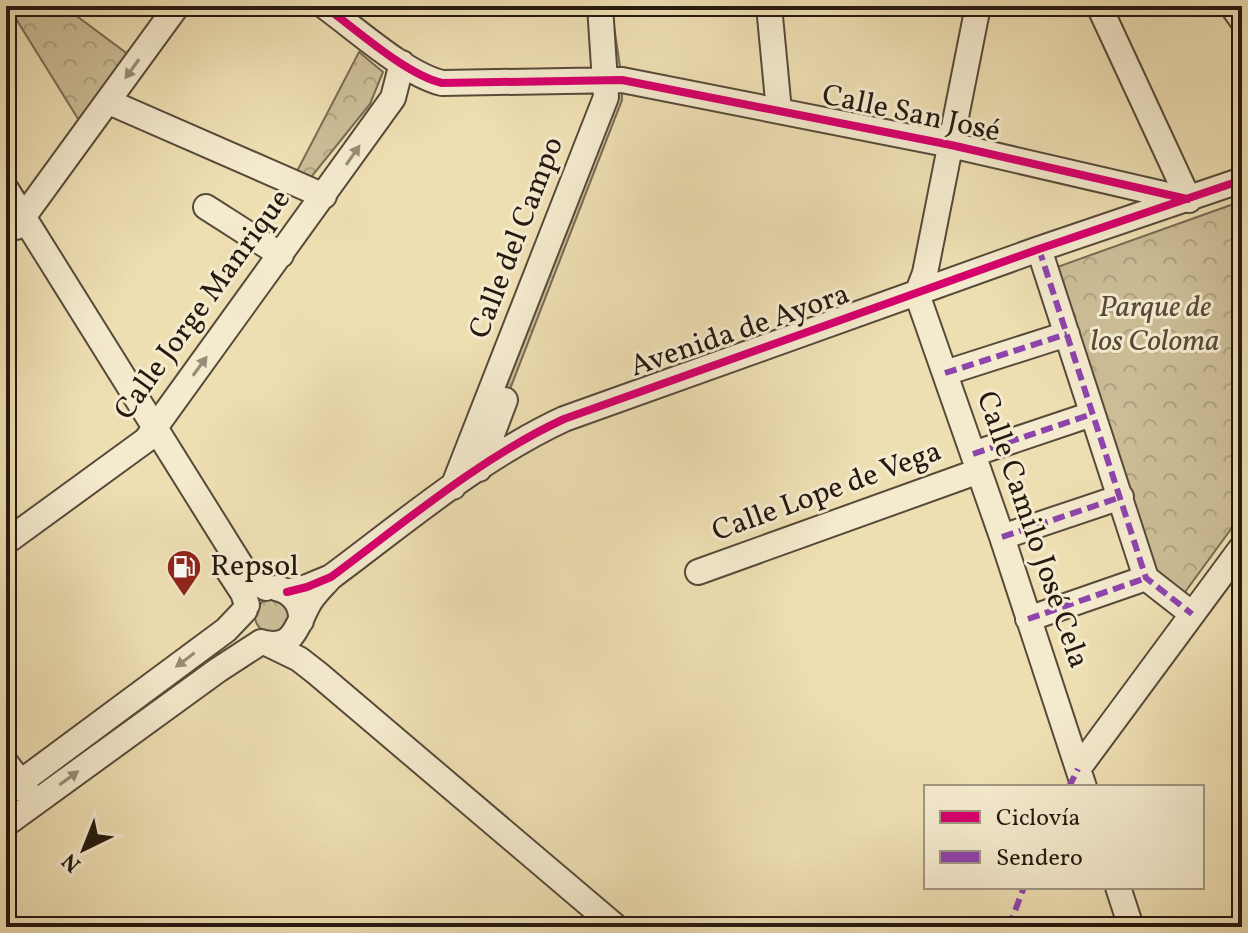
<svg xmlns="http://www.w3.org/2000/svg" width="1248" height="933" font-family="Vollkorn,serif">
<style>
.park{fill:url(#park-crowns);stroke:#786b54;stroke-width:2}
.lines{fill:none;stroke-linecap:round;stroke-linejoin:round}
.minor-casing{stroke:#574a39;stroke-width:28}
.minor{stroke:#f4eace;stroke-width:24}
.quiet{stroke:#8e44ad;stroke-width:6;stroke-dasharray:12 6;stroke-linecap:butt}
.cycleway-casing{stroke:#f4eace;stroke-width:13}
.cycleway{stroke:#d6006c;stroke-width:8}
.oneway{fill:#978c78}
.labels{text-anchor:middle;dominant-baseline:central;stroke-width:6;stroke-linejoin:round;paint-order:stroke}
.street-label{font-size:30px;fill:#251910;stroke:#f4eace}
.park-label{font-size:30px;font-style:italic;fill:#574a38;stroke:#f4eace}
.poi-label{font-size:30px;fill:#251910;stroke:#f4eace;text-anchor:start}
</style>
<defs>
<pattern id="park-crowns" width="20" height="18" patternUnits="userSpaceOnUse" patternTransform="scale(2)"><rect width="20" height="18" fill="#ccbd97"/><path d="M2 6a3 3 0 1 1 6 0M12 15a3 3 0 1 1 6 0" fill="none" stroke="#afa281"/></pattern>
</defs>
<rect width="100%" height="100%" fill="#eedfb3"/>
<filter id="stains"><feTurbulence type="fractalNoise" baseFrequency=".0025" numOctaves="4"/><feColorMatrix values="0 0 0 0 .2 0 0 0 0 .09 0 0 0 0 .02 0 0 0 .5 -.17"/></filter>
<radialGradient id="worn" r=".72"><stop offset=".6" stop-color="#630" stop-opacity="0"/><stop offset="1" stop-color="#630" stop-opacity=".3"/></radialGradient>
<path class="park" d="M 8,6 L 79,6 L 74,14 L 129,55 L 80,122 Z
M 611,6 L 622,80 L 622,100 L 479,469 L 453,487 L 606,97 Z
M 359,52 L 383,72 L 370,104 L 308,181 L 295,175 Z
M 1242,201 L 1242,514 L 1177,603 L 1146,578 L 1046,271 Z
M255 616a17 17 0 1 1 34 0a17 17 0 1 1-34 0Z"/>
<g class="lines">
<defs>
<path id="minor" d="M 324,6 C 356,29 405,74 442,83 L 622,80 L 951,145 L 1189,200
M 769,6 L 779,111
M 978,6 L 925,273 L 917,294 L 1002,537 L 1084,787
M 1099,6 L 1189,200
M 1232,6 L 1242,20
M 109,102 L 324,196
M 6,189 L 242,567 L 253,580 L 266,588
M 206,207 L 281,255
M 16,227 L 177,6
M 1039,249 L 1146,578 L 1192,614
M 945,373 L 1067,334
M 973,454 L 1092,414
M 479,469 L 505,400
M 453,487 L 606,97 L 600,6
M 1002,537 L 1121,497
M 6,542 L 146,440 L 393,98 L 402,63
M 226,567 L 243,593 L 247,605
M 698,572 L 979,471
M 276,588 C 293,592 302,604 301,621
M 287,592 L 307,587 L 331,577 C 405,522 480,458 564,419 L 1039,249 L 1242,180
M 1028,619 L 1146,578
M 265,643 C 294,649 297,625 308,605 C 313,595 322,587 329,579
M 268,644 L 299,659 L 317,673 L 616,927
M 6,763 L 29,794
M 1078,769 L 1242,547
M 6,793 L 226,630 L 245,610
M 6,824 L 218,670 L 261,642
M 1118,887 L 1131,927"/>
</defs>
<use href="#minor" class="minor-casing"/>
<use href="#minor" class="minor"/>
<path class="quiet" d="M 1039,249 L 1146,578 L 1192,614
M 945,373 L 1067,334
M 973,454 L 1092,414
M 1002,537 L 1121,497
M 1028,619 L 1146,578
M 1069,787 L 1078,769
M 1009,927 L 1024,887"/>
<defs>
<path id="cycleway" d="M 324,6 C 356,29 405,74 442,83 L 622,80 L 951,145 L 1187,199
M 287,592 L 307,587 L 331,577 C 405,522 480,458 564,419 L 1039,249 L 1242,180"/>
</defs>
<use href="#cycleway" class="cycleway-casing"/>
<use href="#cycleway" class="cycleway"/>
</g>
<defs><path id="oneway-solid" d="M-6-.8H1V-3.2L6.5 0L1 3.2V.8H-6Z" transform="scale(2)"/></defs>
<g class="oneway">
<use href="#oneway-solid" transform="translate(132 69) rotate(126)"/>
<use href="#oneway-solid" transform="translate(353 155) rotate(-55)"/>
<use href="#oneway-solid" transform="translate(200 366) rotate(-54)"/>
<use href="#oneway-solid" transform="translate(185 660) rotate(143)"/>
<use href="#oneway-solid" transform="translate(69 778) rotate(-36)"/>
</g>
<defs>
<symbol id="fuel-pin" viewBox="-11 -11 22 30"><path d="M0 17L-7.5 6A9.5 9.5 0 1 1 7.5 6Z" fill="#8f2418" stroke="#f4eace"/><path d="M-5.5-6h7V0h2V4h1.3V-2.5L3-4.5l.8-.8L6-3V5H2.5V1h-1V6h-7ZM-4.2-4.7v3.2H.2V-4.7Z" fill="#fff"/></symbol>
</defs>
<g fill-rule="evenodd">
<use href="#fuel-pin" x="164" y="547" width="40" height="54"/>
</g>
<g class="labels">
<g class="street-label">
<text transform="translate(911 114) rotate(12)">Calle San José</text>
<text transform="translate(517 238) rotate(-69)">Calle del Campo</text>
<text transform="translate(203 305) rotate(-54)">Calle Jorge Manrique</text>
<text transform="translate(740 331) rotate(-19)">Avenida de Ayora</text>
<text transform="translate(827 492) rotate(-20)">Calle Lope de Vega</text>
<text transform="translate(1032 530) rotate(71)">Calle Camilo José Cela</text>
</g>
<g class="park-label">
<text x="1155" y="308">Parque de<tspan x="1155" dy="34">los Coloma</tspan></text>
</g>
<g class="poi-label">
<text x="210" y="567">Repsol</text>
</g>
</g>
<rect width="1248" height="933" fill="none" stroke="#eedfb3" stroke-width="32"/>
<rect x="8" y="8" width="1232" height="917" fill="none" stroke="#251910" stroke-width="4"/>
<rect x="16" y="16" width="1216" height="901" fill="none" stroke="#251910" stroke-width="2"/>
<rect x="924" y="785" width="280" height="104" fill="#f4eace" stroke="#a19682" stroke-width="2"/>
<rect x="940" y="811" width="40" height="12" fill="#d6006c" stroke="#a19682" stroke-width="2"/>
<text x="996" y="825" font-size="24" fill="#251910">Ciclovía</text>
<rect x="940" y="851" width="40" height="12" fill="#8e44ad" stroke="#a19682" stroke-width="2"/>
<text x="996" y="865" font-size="24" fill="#251910">Sendero</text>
<g transform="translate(84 849) rotate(223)" stroke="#f4eace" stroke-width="6" paint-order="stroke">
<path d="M0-6L14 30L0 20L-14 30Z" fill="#251910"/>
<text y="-12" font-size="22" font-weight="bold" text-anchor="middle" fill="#251910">N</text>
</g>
<rect width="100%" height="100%" filter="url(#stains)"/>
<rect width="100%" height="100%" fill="url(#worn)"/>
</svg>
